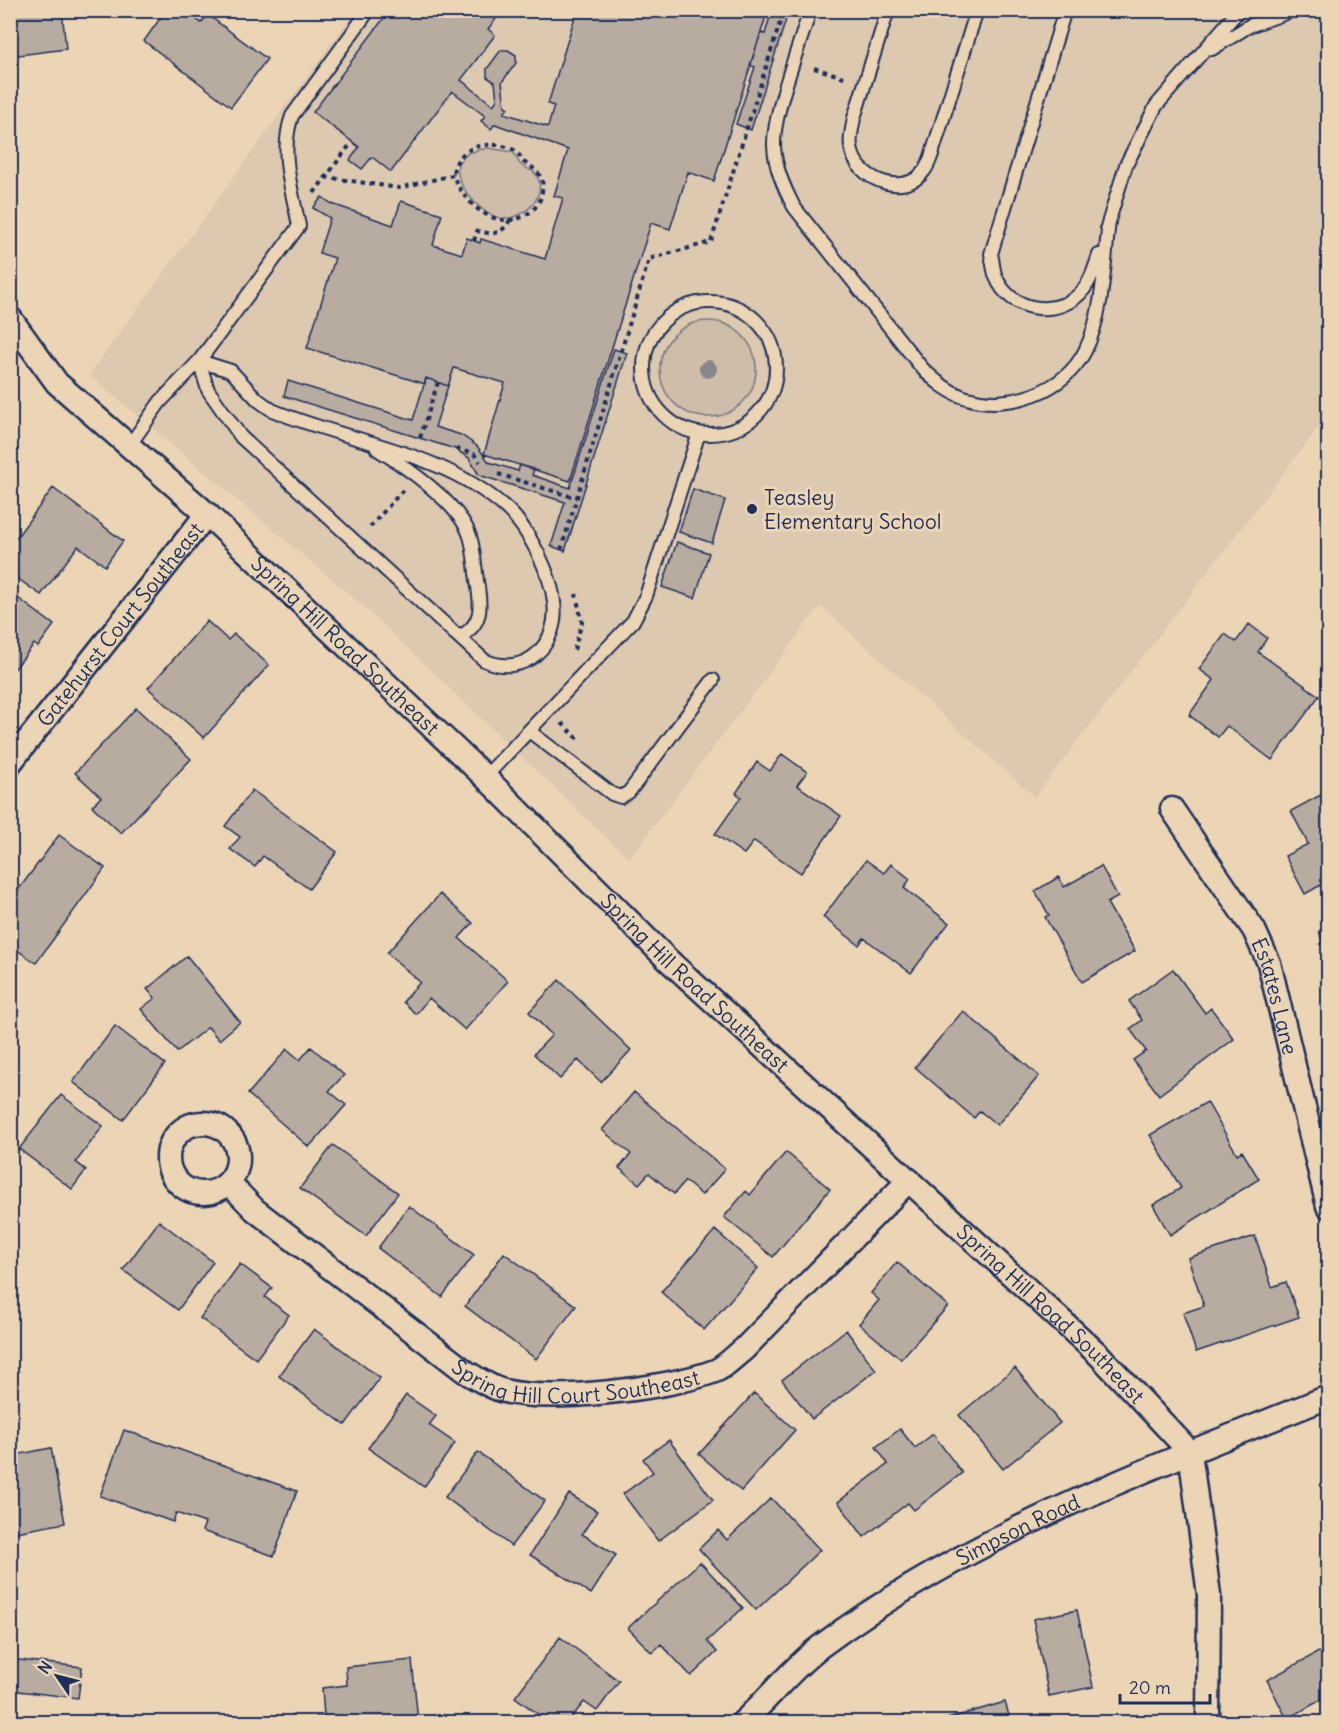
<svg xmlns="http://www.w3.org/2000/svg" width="1339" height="1733" font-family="Delius,sans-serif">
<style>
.built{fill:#dcc9af}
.green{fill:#cebda8;stroke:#747683;stroke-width:1.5}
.building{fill:#b8aca0;stroke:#1b2f5e;stroke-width:1.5}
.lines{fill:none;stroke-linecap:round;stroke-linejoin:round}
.service-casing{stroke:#1b2f5e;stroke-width:16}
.minor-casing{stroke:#1b2f5e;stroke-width:27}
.path{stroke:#1b2f5e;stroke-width:4;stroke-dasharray:4.5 4.5;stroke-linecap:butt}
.service{stroke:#ecd5b5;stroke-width:12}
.minor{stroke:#ecd5b5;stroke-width:22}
.tree{fill:#88858b}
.poi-dot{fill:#1b2f5e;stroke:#ecd5b5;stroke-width:2}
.labels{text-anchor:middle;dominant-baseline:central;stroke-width:6;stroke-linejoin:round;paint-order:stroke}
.poi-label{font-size:21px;fill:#1b2f5e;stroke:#ecd5b5;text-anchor:start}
.street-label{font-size:21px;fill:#1b2f5e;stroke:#ecd5b5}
</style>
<rect width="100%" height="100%" fill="#ecd5b5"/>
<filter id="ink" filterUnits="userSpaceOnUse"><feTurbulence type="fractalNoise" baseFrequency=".0167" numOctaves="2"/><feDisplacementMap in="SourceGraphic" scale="12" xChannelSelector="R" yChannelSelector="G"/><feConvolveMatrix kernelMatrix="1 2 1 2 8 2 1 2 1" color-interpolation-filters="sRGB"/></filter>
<g filter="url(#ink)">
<path class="built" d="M 355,11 L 1328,11 L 1328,415 L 1035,797 L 820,606 L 629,859 L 361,604 L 89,375 Z"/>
<path class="green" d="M 487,148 L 513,152 C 516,156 517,160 520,164 C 526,170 535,169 538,178 C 546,200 521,221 500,218 C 486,215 475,204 467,193 C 460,184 456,175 458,163 L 468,153 Z
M660 369a48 48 0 1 1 96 0a48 48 0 1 1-96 0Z"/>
<path class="building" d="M 10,10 L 62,10 L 66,49 L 11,56 Z
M 166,10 L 185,10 L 201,23 L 208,15 L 267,59 L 231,107 L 144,41 Z
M 390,10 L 503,10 L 488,29 L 495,35 L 461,80 L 493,105 L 497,100 L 495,82 L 487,77 L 487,69 L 501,50 L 508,50 L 516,55 L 516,63 L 502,82 L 505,106 L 508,108 L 504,113 L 548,127 L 554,106 L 548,104 L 577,10 L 768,10 L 714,181 L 688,172 L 670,229 L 651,223 L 570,481 L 484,454 L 505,383 L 454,368 L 448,386 L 426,378 L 425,384 L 307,348 L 335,258 L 319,253 L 330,218 L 313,208 L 322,197 L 332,204 L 393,225 L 401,201 L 442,214 L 433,245 L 462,254 L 467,238 L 480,243 L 481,239 L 545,259 L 563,198 L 554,196 L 568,150 L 495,124 L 491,129 L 481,121 L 485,116 L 452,91 L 391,172 L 372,157 L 362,169 L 350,160 L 359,147 L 313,112 Z
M 772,10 L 789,10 L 751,130 L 736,124 L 755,67 L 750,65 L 761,33 L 765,34 Z
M 614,349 L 627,353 L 565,551 L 551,546 L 565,502 L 479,475 L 469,458 L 455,449 L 284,396 L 288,381 L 413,420 L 426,378 L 448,386 L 435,427 L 461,435 L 477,446 L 489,462 L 518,471 L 520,465 L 534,469 L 532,475 L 570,488 Z
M 53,488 L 123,541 L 105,566 L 78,546 L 41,595 L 10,573 L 10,546 Z
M 693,489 L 725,500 L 712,543 L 679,532 Z
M 677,542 L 709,553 L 695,598 L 662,587 Z
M 10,592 L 54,625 L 38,647 L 34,644 L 10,675 Z
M 207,621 L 228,640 L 234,634 L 269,665 L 204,738 L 148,688 Z
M 1249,624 L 1267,638 L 1258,652 L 1319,696 L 1272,760 L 1227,726 L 1218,737 L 1189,715 L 1214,680 L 1199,669 L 1225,634 L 1236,642 Z
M 136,708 L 191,759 L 121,833 L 92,806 L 101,797 L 75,773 Z
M 782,754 L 807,772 L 797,785 L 841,816 L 801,873 L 754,841 L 744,854 L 715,834 L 741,797 L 736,793 L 757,762 L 770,771 Z
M 252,790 L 337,852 L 309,889 L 263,856 L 255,867 L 230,849 L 240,837 L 225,826 Z
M 1328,791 L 1328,881 L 1305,894 L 1285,856 L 1308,844 L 1291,811 Z
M 59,835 L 105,868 L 36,963 L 10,945 L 10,901 Z
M 866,860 L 884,873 L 891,864 L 910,879 L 904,888 L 949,923 L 911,973 L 864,938 L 859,945 L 823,917 Z
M 1101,866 L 1118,897 L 1107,903 L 1135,951 L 1082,982 L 1045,917 L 1049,915 L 1035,891 L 1059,877 L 1064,887 Z
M 440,894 L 473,923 L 459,938 L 508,981 L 465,1030 L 429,998 L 416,1014 L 403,1002 L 420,982 L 387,953 Z
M 1328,927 L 1328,957 L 1319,931 Z
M 187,956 L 240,1022 L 219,1040 L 208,1027 L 177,1052 L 141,1009 L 155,998 L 147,989 Z
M 1173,969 L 1205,1013 L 1211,1008 L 1234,1039 L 1159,1095 L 1133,1060 L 1146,1051 L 1130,1029 L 1142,1020 L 1129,1001 Z
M 559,980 L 631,1050 L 601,1082 L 578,1060 L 560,1079 L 534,1054 L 552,1035 L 529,1012 Z
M 963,1011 L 1039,1076 L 997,1125 L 980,1111 L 974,1118 L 915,1067 Z
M 115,1026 L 165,1064 L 123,1120 L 73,1082 Z
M 311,1047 L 344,1075 L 329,1091 L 346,1105 L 309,1147 L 248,1094 L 287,1049 L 300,1060 Z
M 634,1092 L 725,1169 L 702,1195 L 685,1181 L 674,1194 L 649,1173 L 639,1184 L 619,1168 L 631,1154 L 602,1130 Z
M 61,1095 L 103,1126 L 76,1162 L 86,1170 L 72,1189 L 19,1149 Z
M 1207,1102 L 1237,1154 L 1242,1151 L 1259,1179 L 1170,1235 L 1153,1205 L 1181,1188 L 1150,1135 Z
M 333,1145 L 398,1193 L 366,1236 L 300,1188 Z
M 786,1152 L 830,1189 L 773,1257 L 724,1217 L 746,1191 L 750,1195 Z
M 409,1206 L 474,1255 L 442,1297 L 378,1248 Z
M 159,1221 L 213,1262 L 178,1310 L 123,1270 Z
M 715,1230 L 758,1268 L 704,1330 L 661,1292 Z
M 1255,1236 L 1272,1287 L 1286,1282 L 1299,1317 L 1196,1352 L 1183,1313 L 1204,1306 L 1188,1258 Z
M 504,1253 L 576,1306 L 536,1359 L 465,1306 Z
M 897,1262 L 948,1306 L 901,1359 L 859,1324 L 879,1300 L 871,1293 Z
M 240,1264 L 272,1288 L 265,1297 L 289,1315 L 256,1359 L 200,1318 Z
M 314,1329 L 380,1378 L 345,1425 L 279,1376 Z
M 846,1330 L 876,1370 L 812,1419 L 782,1380 Z
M 1015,1368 L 1060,1423 L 1003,1469 L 959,1415 Z
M 754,1393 L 795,1430 L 741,1491 L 699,1454 Z
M 406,1395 L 436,1416 L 429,1425 L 455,1443 L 424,1487 L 368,1448 Z
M 900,1429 L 915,1448 L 933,1434 L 962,1473 L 914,1510 L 908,1503 L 864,1537 L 838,1502 L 888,1464 L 876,1447 Z
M 124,1430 L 297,1491 L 274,1556 L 202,1531 L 205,1523 L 176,1513 L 173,1522 L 100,1496 Z
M 669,1440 L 713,1500 L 658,1541 L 623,1494 L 653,1472 L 643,1459 Z
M 51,1448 L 65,1523 L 16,1532 L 16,1528 L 10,1529 L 10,1456 Z
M 478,1452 L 545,1501 L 511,1546 L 445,1497 Z
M 569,1494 L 597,1511 L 582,1534 L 616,1555 L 591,1594 L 530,1555 Z
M 771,1498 L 820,1550 L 756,1610 L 699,1549 L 718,1530 L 727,1540 Z
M 700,1562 L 743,1608 L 707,1641 L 717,1652 L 691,1676 L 661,1644 L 652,1653 L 628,1628 Z
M 1077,1610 L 1093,1687 L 1049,1696 L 1033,1619 Z
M 560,1637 L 619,1681 L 597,1711 L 584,1702 L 568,1722 L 549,1722 L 515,1697 Z
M 1328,1647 L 1328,1696 L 1287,1719 L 1267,1680 Z
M 10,1659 L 82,1667 L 78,1698 L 10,1690 Z
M 412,1660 L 418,1722 L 316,1722 L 316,1717 L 324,1717 L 322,1688 L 347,1685 L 346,1667 Z
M 1005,1702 L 1011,1722 L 937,1722 Z"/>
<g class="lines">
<defs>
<path id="service" d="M 810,10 C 800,45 773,112 774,146 C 775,168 784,188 794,207 L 922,368 C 935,381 949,393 967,398 C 1009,411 1065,391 1085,351 C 1104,313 1104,262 1109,221
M 888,10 L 854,118 C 852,130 848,143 853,155 C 862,181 905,197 924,171 C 928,166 930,160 932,154 L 977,10
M 1065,10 L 991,254 C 993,261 993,270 996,277 C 1010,313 1061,319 1084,289 C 1092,279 1095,266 1099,255
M 1212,49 L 1249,26 L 1294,10
M 1107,227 L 1126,165 L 1156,106 L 1239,10
M644 368a66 66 0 1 1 132 0a66 66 0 1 1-132 0Z
M 199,361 L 231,371 L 258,400 L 272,410 C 350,443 441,450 507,509 C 528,528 551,573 554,602 C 560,644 525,679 484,660 L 241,437 L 208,390 Z
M 129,446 L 160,402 L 199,361 L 299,226 C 292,189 279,153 292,116 L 369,10
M 377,449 C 406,467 459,503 470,536 C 475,552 475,571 478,587 C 481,607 482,623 463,635 L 454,633
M 529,731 L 612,794 L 621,797 L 629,792 L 713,680
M 485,777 L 633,621 L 646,596 L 699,433"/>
<g id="minor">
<path id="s1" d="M 10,318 L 57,383 L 207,514 L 485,777 L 667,959 L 1099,1355 L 1190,1452 L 1209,1595 L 1208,1722"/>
<path id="s2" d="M 10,763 L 207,514"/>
<path id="s3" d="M 1172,809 L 1254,930 L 1269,963 L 1328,1206"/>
<circle cx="203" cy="1158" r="35"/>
<path id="s4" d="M 229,1183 L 255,1210 L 466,1372 C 476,1378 487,1385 498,1389 C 542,1405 671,1388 715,1371 C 725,1367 735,1356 744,1349 L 909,1180"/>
<path id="s5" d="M 743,1722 C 769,1698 793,1667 821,1646 C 973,1533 1154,1467 1328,1397"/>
</g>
</defs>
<use href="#service" class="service-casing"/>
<use href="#minor" class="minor-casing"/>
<path class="path" d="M 814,68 L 847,78
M 325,177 L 399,188 L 453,175 C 464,203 494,231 524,216 C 533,211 539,205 541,196 C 546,178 539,171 525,163 C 520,160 520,153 514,150 C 490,138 455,146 453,175
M 314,193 L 352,142
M 474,241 L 477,231 C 494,235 501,235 510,220
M 420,438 L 438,382
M 456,449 L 474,454 L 480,462
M 498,474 L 576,498
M 370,527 L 403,490
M 561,550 L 649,259 L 711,242 L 784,10
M 574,650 L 582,622 L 576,594
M 562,723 L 578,739"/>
<use href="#service" class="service"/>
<use href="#minor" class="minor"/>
</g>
<circle class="tree" cx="708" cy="369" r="9"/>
</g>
<circle class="poi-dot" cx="752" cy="509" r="6"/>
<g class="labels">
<g class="poi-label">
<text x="764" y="497">Teasley<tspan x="764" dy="24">Elementary School</tspan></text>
</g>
<g class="street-label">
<text stroke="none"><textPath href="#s2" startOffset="177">Gatehurst Court Southeast</textPath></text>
<text stroke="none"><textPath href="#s1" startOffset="470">Spring Hill Road Southeast</textPath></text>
<text stroke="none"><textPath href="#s1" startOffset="956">Spring Hill Road Southeast</textPath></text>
<text stroke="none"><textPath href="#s3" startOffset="216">Estates Lane</textPath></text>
<text stroke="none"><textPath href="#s1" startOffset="1442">Spring Hill Road Southeast</textPath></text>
<text stroke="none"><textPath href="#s4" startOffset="416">Spring Hill Court Southeast</textPath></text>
<text stroke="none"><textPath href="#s5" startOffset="338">Simpson Road</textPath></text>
</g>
</g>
<rect width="1339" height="1733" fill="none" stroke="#ecd5b5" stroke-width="36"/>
<rect x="18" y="18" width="1303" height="1697" fill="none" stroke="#1b2f5e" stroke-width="2" filter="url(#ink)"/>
<g transform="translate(57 1676) rotate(305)" stroke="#ecd5b5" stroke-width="4.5" paint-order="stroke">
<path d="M0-4.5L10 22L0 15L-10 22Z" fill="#1b2f5e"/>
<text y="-9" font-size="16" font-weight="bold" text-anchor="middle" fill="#1b2f5e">N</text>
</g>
<path d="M1120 1694v9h90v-9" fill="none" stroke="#1b2f5e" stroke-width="3"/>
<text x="1129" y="1694" font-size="18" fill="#1b2f5e" stroke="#ecd5b5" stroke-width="4.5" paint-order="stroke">20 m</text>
</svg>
